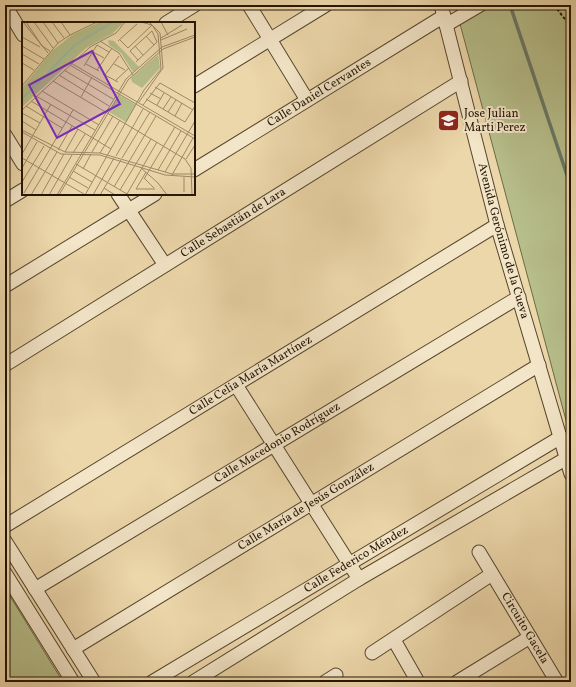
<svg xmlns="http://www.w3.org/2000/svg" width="576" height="687" font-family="Vollkorn,serif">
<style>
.green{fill:#b6be8a;stroke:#6d6a46}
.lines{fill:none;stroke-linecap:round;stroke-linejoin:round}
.stream{stroke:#6a7866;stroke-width:3.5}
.minor-casing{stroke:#56462d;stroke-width:15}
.path{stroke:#241503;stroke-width:2;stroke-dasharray:3 2;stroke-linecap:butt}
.minor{stroke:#f3e5c8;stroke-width:13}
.labels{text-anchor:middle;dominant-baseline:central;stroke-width:4;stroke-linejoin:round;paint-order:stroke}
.street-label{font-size:12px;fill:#241503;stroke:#f3e5c8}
.poi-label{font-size:12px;fill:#241503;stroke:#f3e5c8;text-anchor:start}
.inset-river{fill:none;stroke:#99baa8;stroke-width:2}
.inset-road{fill:none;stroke:#9c8967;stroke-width:1}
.view{fill:#7b2cbf;fill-opacity:0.15;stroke:#7b2cbf;stroke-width:2}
.inset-edge{fill:none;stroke:#241503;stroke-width:2}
</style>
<rect width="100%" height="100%" fill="#ecd7aa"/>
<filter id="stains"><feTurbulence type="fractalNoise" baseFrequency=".005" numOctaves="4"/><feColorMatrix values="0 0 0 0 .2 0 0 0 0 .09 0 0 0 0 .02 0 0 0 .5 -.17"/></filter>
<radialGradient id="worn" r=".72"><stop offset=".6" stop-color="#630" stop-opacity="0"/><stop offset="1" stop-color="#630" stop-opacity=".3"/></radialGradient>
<path class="green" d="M 455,5 L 571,5 L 571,439 Z
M 5,588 L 63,682 L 5,682 Z"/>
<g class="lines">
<path class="stream" d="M 510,5 L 571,187"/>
<defs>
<g id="minor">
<path d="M 5,5 L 23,35"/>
<path d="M 249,5 L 307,100"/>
<path id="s1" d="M 441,5 L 497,225 L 571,474"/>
<path d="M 166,23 L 195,5"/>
<path d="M 446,25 L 480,5"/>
<path d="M 194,86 L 326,5"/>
<path d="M 5,135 L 23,164"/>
<path id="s2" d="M 194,170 L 444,16"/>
<path d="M 118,194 L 165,265"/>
<path d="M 5,201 L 23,190"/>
<path d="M 5,286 L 155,194"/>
<path id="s3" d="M 5,365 L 461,81"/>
<path d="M 236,385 L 359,579"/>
<path id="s4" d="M 5,526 L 497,225"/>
<path d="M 5,541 L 94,682"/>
<path id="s5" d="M 479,552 L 557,682"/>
<path d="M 5,573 L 73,682"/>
<path id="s6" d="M 35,589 L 519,297"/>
<path d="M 394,640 L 418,682"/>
<path id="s7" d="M 73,649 L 539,365"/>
<path d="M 372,653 L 492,574"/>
<path id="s8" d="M 152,682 L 561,437"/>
<path d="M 193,682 L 359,579 L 567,458"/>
<path d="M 325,682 L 336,675"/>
<path d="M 457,682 L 530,637"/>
</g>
</defs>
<use href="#minor" class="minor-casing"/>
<path class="path" d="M 554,5 L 571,27"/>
<use href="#minor" class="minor"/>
</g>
<defs>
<symbol id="school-square" viewBox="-11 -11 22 22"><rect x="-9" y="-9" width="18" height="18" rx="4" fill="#8f2418" stroke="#f3e5c8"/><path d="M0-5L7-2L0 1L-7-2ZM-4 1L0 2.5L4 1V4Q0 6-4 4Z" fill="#fff"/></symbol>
</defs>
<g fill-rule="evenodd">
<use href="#school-square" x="436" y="108" width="25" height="25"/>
</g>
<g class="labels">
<g class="street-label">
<text stroke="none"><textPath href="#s2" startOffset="147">Calle Daniel Cervantes</textPath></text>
<text stroke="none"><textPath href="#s3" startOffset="269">Calle Sebastián de Lara</textPath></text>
<text stroke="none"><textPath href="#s1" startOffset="244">Avenida Gerónimo de la Cueva</textPath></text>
<text stroke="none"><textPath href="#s4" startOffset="288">Calle Celia María Martínez</textPath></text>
<text stroke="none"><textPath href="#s6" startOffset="283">Calle Macedonio Rodríguez</textPath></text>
<text stroke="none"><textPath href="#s7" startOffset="273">Calle María de Jesús González</textPath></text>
<text stroke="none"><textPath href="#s8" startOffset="238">Calle Federico Méndez</textPath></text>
<text stroke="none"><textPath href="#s5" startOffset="89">Circuito Gacela</textPath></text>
</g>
<g class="poi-label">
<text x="464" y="114">Jose Julian<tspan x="464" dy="14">Marti Perez</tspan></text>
</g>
</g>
<g transform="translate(22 22)">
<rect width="173" height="173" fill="#ecd7aa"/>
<path d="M 78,0 L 102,0 L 90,12 L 64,26 L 0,85 L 0,66 L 30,29 L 50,13 ZM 86,18 L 92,19 L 117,45 L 111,50 L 99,31 L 87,23 ZM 136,33 L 138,46 L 120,66 L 110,60 L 109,56 ZM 97,73 L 114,83 L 104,100 L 87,90 Z" fill="#b6be8a"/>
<path class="inset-river" d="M 0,77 L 54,22 L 91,0"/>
<path class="inset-road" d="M 1,0 L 26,31M 4,0 L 20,24 L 28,29M 12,0 L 31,26M 21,0 L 36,21M 30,0 L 42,16M 39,0 L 48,13M 139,0 L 146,13M 124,14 L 132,23M 0,15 L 18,25M 139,16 L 160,3M 98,18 L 106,26 L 130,3M 139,18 L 165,7M 78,19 L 97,31 L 111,53M 96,19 L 115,2M 0,24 L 22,37M 113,24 L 121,33M 71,30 L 82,36M 0,32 L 17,42M 114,40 L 135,20 L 130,9 L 108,29 L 116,38M 0,41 L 12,48M 49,41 L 173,114M 64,42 L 77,49M 92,42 L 103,48M 48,43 L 173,117M 62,44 L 75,23 L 87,30M 42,48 L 91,77M 75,48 L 90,26M 81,52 L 96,60M 37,53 L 87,84M 83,53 L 97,34M 31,59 L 163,137 L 169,146 L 170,173M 93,59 L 107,46M 0,64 L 36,21 L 48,13 L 75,0M 133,65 L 171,88M 20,69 L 77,103M 128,71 L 139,77M 14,74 L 73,108M 59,75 L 70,55M 124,77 L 163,100 L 173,84M 9,79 L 89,127M 117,80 L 141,46 L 138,11 L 127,0M 121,83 L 138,61 L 173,81M 135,83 L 142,71M 4,84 L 40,106M 141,87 L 149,75M 0,88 L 68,25 L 94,11 L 103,0M 146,90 L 154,78M 0,91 L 18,101M 153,94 L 160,81M 0,99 L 14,108M 0,108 L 43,130 L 78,131 L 150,152 L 173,152M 0,110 L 39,132 L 78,133 L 143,153 L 173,155M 36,128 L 50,104M 43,130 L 56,107M 70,130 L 91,94M 51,131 L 63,112M 78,131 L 98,98M 0,132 L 29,82M 94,134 L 121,87M 0,136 L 62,172M 100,136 L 128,90M 164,137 L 173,123M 54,142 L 105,172 L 135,120M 0,146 L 15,120M 119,146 L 136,161 L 145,173M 61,147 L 69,132M 136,148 L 159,109M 51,149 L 70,160M 143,150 L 173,99M 150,153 L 171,116M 47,155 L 66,166M 162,155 L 162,170M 122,156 L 132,166M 122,157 L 153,105M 0,160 L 22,124M 92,165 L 134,94M 82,166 L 93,173M 114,167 L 124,150M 114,167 L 133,167M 98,168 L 129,117M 2,171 L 51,88M 9,173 L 35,130M 19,173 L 42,132M 27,173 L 50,133M 35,173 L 104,57 L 140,25 L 173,13M 37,173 L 106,58 L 141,27 L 173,15M 63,173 L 122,68 L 139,47 L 136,12 L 130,3 L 119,0M 71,173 L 92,136M 78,173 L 99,138"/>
<path class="view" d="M 70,29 L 98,82 L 35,116 L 7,63 Z"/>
<rect width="173" height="173" class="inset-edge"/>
</g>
<rect width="576" height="687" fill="none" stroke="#ecd7aa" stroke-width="20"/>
<rect x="6" y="6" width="564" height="675" fill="none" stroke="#241503" stroke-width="2"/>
<rect x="10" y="10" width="556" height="667" fill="none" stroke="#241503"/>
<rect width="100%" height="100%" filter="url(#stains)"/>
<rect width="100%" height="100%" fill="url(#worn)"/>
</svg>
